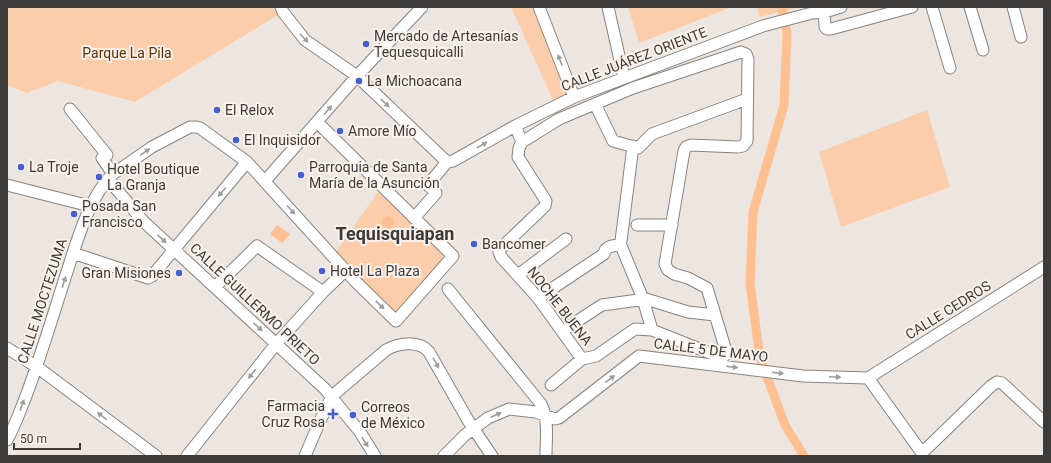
<svg xmlns="http://www.w3.org/2000/svg" width="1051" height="463" font-family="Roboto,sans-serif">
<style>
.green{fill:#fbcdaa}
.water{fill:#fec090}
.lines{fill:none;stroke-linecap:round;stroke-linejoin:round}
.canal{stroke:#fec090;stroke-width:9}
.minor-casing{stroke:#89837e;stroke-width:13}
.minor{stroke:#fff;stroke-width:11}
.oneway{fill:#9e9d9c}
.poi-dot{fill:#445fd2;stroke:#f9f2ed;stroke-width:1.5}
.labels{text-anchor:middle;dominant-baseline:central;stroke-width:4;stroke-linejoin:round;paint-order:stroke}
.poi-label{font-size:14px;fill:#3d3b39;stroke:#f9f2ed;text-anchor:start}
.park-label{font-size:14px;fill:#603100;stroke:#f9f2ed}
.street-label{font-size:14px;fill:#3d3b39;stroke:#f9f2ed}
.district-label{font-size:18px;font-weight:bold;fill:#3d3b39;stroke:#f9f2ed}
</style>
<rect width="100%" height="100%" fill="#ece5e0"/>
<path class="green" d="M 7,7 L 277,7 L 281,13 L 135,102 L 58,81 L 27,93 L 7,85 Z
M 511,7 L 532,7 L 568,94 L 553,100 Z
M 628,7 L 732,7 L 639,43 Z
M 757,7 L 801,7 L 759,17 Z
M 927,110 L 950,187 L 841,227 L 819,152 Z
M 380,189 L 459,258 L 399,328 L 333,256 Z"/>
<path class="water" d="M382 222a6 6 0 1 1 12 0a6 6 0 1 1-12 0Z
M 277,225 L 290,234 L 282,243 L 270,234 Z"/>
<g class="lines">
<path class="canal" d="M 782,7 L 787,33 L 784,105 L 753,212 L 750,284 L 760,358 L 785,425 L 804,456"/>
<defs>
<path id="minor" d="M 281,7 L 283,12 L 305,40 L 357,76 L 447,162
M 539,7 L 574,97
M 608,7 L 624,78
M 824,7 L 825,27 L 827,29 L 831,29 L 912,7
M 932,7 L 950,68
M 970,7 L 983,50
M 1013,7 L 1021,37
M 595,104 L 613,141 L 638,148 L 652,134 L 747,99
M 70,109 L 107,155 L 102,158 L 113,174
M 515,126 L 522,142 L 519,148 L 518,157 L 546,201 L 545,206 L 500,249 L 499,252 L 501,257 L 538,298 L 582,359 L 596,356 L 635,329 L 652,330 L 720,357 L 723,357 L 726,354 L 726,351 L 707,288 L 688,278 L 674,274 L 668,270 L 665,264 L 684,151 L 686,147 L 691,145 L 738,147 L 743,146 L 747,141 L 748,59 L 746,54 L 741,52 L 633,88 L 559,119 L 522,142
M 447,162 L 453,161 L 515,126 L 574,97 L 763,26 L 812,13 L 825,12 L 841,7
M 108,179 L 143,221 L 325,389 L 360,432 L 375,456
M 265,181 L 357,76 L 422,7
M 7,185 L 90,206
M 414,218 L 436,193 L 428,185 L 447,162
M 637,225 L 672,225
M 619,245 L 621,241 L 633,146
M 619,245 L 622,248 L 643,299 L 652,330
M 73,253 L 148,278 L 152,276 L 247,162
M 518,275 L 566,239
M 215,287 L 257,246 L 323,292
M 448,289 L 541,404 C 549,419 546,439 546,456
M 538,298 L 604,254 C 605,246 612,246 619,245
M 562,331 L 602,305 L 646,299 L 688,312 L 715,315
M 7,348 L 37,367 L 156,456
M 868,378 L 1044,267
M 868,378 L 922,453 L 922,456
M 551,385 L 582,359
M 7,440 C 15,426 20,411 26,396 C 41,356 53,315 66,275 C 76,244 89,196 113,174 L 152,147 L 190,127 L 196,127 L 200,128 L 247,162 L 355,281 L 396,321 L 453,256 L 317,122
M 922,453 L 991,386 L 997,382 L 1002,383 L 1044,422
M 187,456 L 276,344 L 323,292 L 345,271
M 305,456 L 319,423 L 332,396 L 386,350 C 398,343 419,340 429,352 L 469,422 L 492,456
M 444,456 L 465,435 L 488,418 L 509,409 L 536,412 L 555,419 L 559,418 L 639,356 L 803,376 L 868,378"/>
</defs>
<use href="#minor" class="minor-casing"/>
<use href="#minor" class="minor"/>
</g>
<defs><path id="oneway-solid" d="M-6-.8H1V-3.2L6.5 0L1 3.2V.8H-6Z"/></defs>
<g class="oneway">
<use href="#oneway-solid" transform="translate(304 38) rotate(46)"/>
<use href="#oneway-solid" transform="translate(560 60) rotate(-111)"/>
<use href="#oneway-solid" transform="translate(385 103) rotate(44)"/>
<use href="#oneway-solid" transform="translate(328 110) rotate(-49)"/>
<use href="#oneway-solid" transform="translate(482 145) rotate(-29)"/>
<use href="#oneway-solid" transform="translate(145 152) rotate(-35)"/>
<use href="#oneway-solid" transform="translate(222 192) rotate(130)"/>
<use href="#oneway-solid" transform="translate(291 210) rotate(48)"/>
<use href="#oneway-solid" transform="translate(162 239) rotate(43)"/>
<use href="#oneway-solid" transform="translate(64 282) rotate(-73)"/>
<use href="#oneway-solid" transform="translate(380 305) rotate(44)"/>
<use href="#oneway-solid" transform="translate(258 327) rotate(43)"/>
<use href="#oneway-solid" transform="translate(436 363) rotate(61)"/>
<use href="#oneway-solid" transform="translate(732 367) rotate(7)"/>
<use href="#oneway-solid" transform="translate(778 373) rotate(7)"/>
<use href="#oneway-solid" transform="translate(252 374) rotate(128)"/>
<use href="#oneway-solid" transform="translate(835 377) rotate(2)"/>
<use href="#oneway-solid" transform="translate(610 379) rotate(-37)"/>
<use href="#oneway-solid" transform="translate(22 405) rotate(-69)"/>
<use href="#oneway-solid" transform="translate(496 415) rotate(-24)"/>
<use href="#oneway-solid" transform="translate(102 416) rotate(-143)"/>
<use href="#oneway-solid" transform="translate(365 442) rotate(57)"/>
</g>
<g class="poi-dot">
<circle cx="366" cy="44" r="4"/>
<circle cx="359" cy="81" r="4"/>
<circle cx="217" cy="110" r="4"/>
<circle cx="340" cy="131" r="4"/>
<circle cx="236" cy="140" r="4"/>
<circle cx="21" cy="167" r="4"/>
<circle cx="301" cy="175" r="4"/>
<circle cx="99" cy="177" r="4"/>
<circle cx="74" cy="214" r="4"/>
<circle cx="474" cy="244" r="4"/>
<circle cx="322" cy="271" r="4"/>
<circle cx="179" cy="273" r="4"/>
<path d="M331 408h4v4h4v4h-4v4h-4v-4h-4v-4h4z"/>
<circle cx="353" cy="415" r="4"/>
</g>
<g class="labels">
<g class="poi-label">
<text x="374" y="36">Mercado de Artesanías<tspan x="374" dy="16">Tequesquicalli</tspan></text>
<text x="367" y="81">La Michoacana</text>
<text x="225" y="110">El Relox</text>
<text x="348" y="131">Amore Mío</text>
<text x="244" y="140">El Inquisidor</text>
<text x="29" y="167">La Troje</text>
<text x="309" y="167">Parroquia de Santa<tspan x="309" dy="16">María de la Asunción</tspan></text>
<text x="107" y="169">Hotel Boutique<tspan x="107" dy="16">La Granja</tspan></text>
<text x="82" y="206">Posada San<tspan x="82" dy="16">Francisco</tspan></text>
<text x="482" y="244">Bancomer</text>
<text x="330" y="271">Hotel La Plaza</text>
<text x="171" y="273" text-anchor="end">Gran Misiones</text>
<text x="325" y="406" text-anchor="end">Farmacia<tspan x="325" dy="16">Cruz Rosa</tspan></text>
<text x="361" y="407">Correos<tspan x="361" dy="16">de México</tspan></text>
</g>
<g class="park-label">
<text x="127" y="53">Parque La Pila</text>
</g>
<g class="street-label">
<text transform="translate(634 59) rotate(-21)">CALLE JUÁREZ ORIENTE</text>
<text transform="translate(42 301) rotate(-72)">CALLE MOCTEZUMA</text>
<text transform="translate(255 304) rotate(43)">CALLE GUILLERMO PRIETO</text>
<text transform="translate(560 306) rotate(52)">NOCHE BUENA</text>
<text transform="translate(948 310) rotate(-32)">CALLE CEDROS</text>
<text transform="translate(711 350) rotate(7)">CALLE 5 DE MAYO</text>
</g>
<g class="district-label">
<text x="395" y="233">Tequisquiapan</text>
</g>
</g>
<rect width="1051" height="463" fill="none" stroke="#3d3b39" stroke-width="16"/>
<path d="M14 443v6h66v-6" fill="none" stroke="#3d3b39" stroke-width="2"/>
<text x="20" y="443" font-size="12" fill="#3d3b39" stroke="#f9f2ed" stroke-width="3" paint-order="stroke">50 m</text>
</svg>
